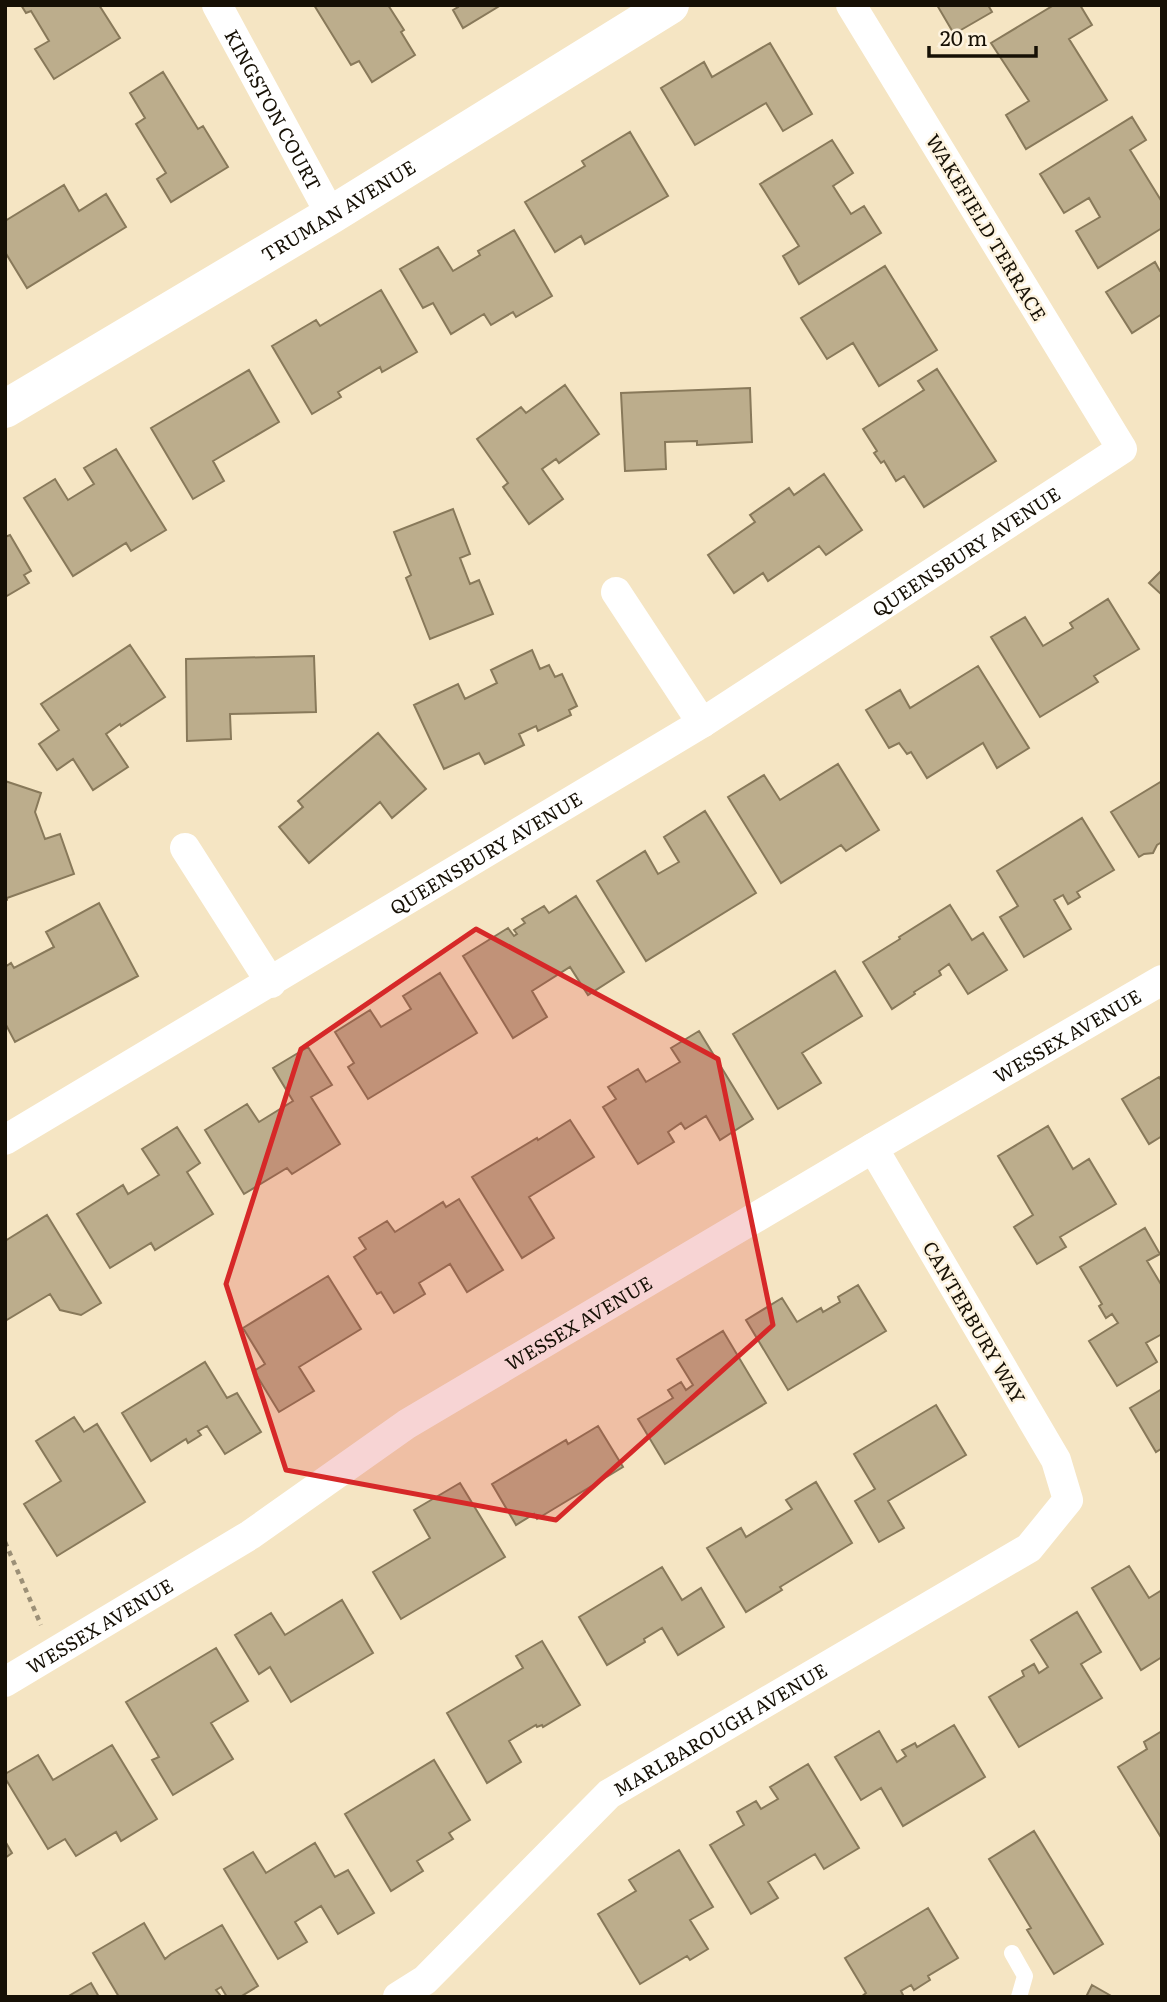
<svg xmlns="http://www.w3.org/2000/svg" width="1167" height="2002" font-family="Literata,serif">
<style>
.building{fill:#bcad8c;stroke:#88795a;stroke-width:2}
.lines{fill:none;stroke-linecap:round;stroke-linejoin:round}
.path{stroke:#9c9077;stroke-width:4.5;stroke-dasharray:5 5;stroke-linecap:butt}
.lane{stroke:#fff;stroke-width:16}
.street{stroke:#fff;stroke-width:30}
.secondary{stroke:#fff;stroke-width:38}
.marked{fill:#d62828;fill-opacity:0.2;stroke:#d62828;stroke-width:5;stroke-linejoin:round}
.labels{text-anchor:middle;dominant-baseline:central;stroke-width:5;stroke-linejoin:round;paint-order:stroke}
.street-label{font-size:19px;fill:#161005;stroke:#fdf3df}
</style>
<rect width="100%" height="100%" fill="#f5e5c3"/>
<path class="building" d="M 21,5 L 99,5 L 120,38 L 54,79 L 35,49 L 49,41 L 31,11 L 26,13 Z
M 314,5 L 388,5 L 404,30 L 401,32 L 415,55 L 372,82 L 359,61 L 351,65 Z
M 457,5 L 501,5 L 463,28 L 453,10 L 458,7 Z
M 937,5 L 988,5 L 992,12 L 954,34 Z
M 1054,5 L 1080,5 L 1092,25 L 1069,39 L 1107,100 L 1026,149 L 1006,115 L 1029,101 L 991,43 Z
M 770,43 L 812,114 L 783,131 L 766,103 L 695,145 L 661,88 L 704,62 L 712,77 Z
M 163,72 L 198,129 L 203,126 L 228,167 L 171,202 L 157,179 L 166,173 L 136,124 L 145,118 L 130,93 Z
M 1132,117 L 1146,140 L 1130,150 L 1162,202 L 1162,228 L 1098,268 L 1076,231 L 1100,217 L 1089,198 L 1064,213 L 1040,174 Z
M 630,132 L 668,196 L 585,244 L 581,236 L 555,252 L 525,202 L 585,166 L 582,161 Z
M 832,140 L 853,173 L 833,186 L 851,214 L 864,206 L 881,233 L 799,284 L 783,256 L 799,246 L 760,184 Z
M 64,185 L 79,211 L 106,194 L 126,227 L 27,288 L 5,252 L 5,221 Z
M 514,230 L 552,296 L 516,317 L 513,312 L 491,325 L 484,314 L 451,334 L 433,303 L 423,308 L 400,269 L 438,247 L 453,271 L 480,255 L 478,251 Z
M 1155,262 L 1160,271 L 1162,270 L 1162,314 L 1132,333 L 1106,292 Z
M 885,266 L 937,350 L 879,386 L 853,343 L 827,359 L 801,318 Z
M 381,290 L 417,352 L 382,372 L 380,367 L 338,392 L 341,397 L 312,414 L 272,346 L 316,320 L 320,326 Z
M 937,369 L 996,461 L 924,507 L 904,476 L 896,481 L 884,461 L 881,463 L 874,453 L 877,451 L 863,429 L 924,390 L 918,381 Z
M 249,370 L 279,422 L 213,461 L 224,481 L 193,499 L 151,428 Z
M 565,385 L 599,434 L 559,463 L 556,459 L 542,469 L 563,499 L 529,524 L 503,487 L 508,483 L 477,439 L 521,407 L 526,413 Z
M 750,388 L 752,442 L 697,445 L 697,441 L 665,442 L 666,469 L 625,471 L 621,393 Z
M 116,449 L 166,530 L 131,551 L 126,543 L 73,576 L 24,498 L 55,479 L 68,500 L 94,484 L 84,468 Z
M 824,474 L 862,530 L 826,555 L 819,546 L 768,581 L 763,573 L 734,593 L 708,555 L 755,522 L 750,515 L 789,488 L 794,495 Z
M 453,509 L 470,554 L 460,558 L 470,584 L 479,580 L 493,614 L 430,639 L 406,578 L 411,575 L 394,532 Z
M 10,535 L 31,571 L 24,575 L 29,583 L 5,597 L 5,537 Z
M 1162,570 L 1162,595 L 1149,583 Z
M 1108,599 L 1139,649 L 1094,676 L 1098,682 L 1040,717 L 991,637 L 1025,617 L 1043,646 L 1073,628 L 1070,623 Z
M 130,645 L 165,697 L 121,726 L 120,724 L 106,734 L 128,767 L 93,790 L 73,759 L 57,770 L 39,744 L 59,730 L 41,704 Z
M 532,650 L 540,669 L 549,665 L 555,677 L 562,674 L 577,706 L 569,710 L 571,715 L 538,731 L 536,726 L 519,734 L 524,745 L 485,764 L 479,753 L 444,769 L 414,705 L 458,684 L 465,699 L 497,683 L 491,670 Z
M 314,656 L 316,712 L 230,714 L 231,739 L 187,741 L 186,659 Z
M 978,666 L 1029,748 L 997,768 L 983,743 L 927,778 L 911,752 L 907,754 L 899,743 L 889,748 L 866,710 L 900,690 L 910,708 Z
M 378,733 L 426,789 L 392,818 L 380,802 L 309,863 L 279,827 L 303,807 L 298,801 Z
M 838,764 L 879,830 L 846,851 L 841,845 L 781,883 L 728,797 L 764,775 L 780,800 Z
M 5,781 L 41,793 L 35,812 L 45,839 L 60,834 L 74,874 L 7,898 L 7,900 L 5,901 Z
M 1162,781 L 1162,842 L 1157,845 L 1153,853 L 1144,854 L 1139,857 L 1111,812 Z
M 705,811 L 756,893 L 646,961 L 597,881 L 645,851 L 658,874 L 679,862 L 664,837 Z
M 1082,818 L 1114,870 L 1077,892 L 1080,897 L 1068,904 L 1063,895 L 1054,900 L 1071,929 L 1024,957 L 1000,917 L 1018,906 L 997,871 Z
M 576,896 L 624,972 L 588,995 L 570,967 L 532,991 L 547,1017 L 513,1038 L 463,956 L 508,928 L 514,936 L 517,934 L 514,930 L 525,923 L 522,919 L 544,906 L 549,913 Z
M 99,903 L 138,976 L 15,1042 L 5,1023 L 5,967 L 11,963 L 14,968 L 54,947 L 46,932 Z
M 950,905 L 972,940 L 983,933 L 1007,970 L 968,994 L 949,964 L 939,971 L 941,975 L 914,992 L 915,994 L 892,1009 L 863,962 L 900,939 L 899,937 Z
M 835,971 L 862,1016 L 802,1053 L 821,1083 L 778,1109 L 733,1034 Z
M 440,973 L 477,1033 L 368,1099 L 348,1067 L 354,1063 L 335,1032 L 370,1010 L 381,1027 L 411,1009 L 403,996 Z
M 699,1031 L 753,1119 L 720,1140 L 706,1116 L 685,1129 L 681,1123 L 668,1132 L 674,1142 L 638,1164 L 603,1107 L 616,1099 L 608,1087 L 638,1069 L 646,1082 L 680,1062 L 671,1048 Z
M 308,1047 L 332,1085 L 311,1097 L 340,1144 L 292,1174 L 287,1168 L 244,1194 L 205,1130 L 247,1104 L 259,1122 L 293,1101 L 273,1068 Z
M 1159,1077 L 1162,1082 L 1162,1136 L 1149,1144 L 1122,1099 Z
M 570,1120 L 594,1157 L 529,1197 L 554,1238 L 522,1258 L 472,1177 L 537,1138 L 538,1140 Z
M 1048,1126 L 1073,1169 L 1089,1159 L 1116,1204 L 1060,1237 L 1066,1247 L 1037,1264 L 1014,1227 L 1033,1215 L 998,1156 Z
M 177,1127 L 200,1163 L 187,1172 L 213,1214 L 155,1250 L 151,1243 L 110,1268 L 77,1214 L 123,1185 L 128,1194 L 159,1175 L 142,1149 Z
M 459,1199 L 503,1270 L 467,1292 L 450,1264 L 419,1283 L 425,1294 L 394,1313 L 381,1292 L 377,1294 L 354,1257 L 366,1249 L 359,1238 L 387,1221 L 395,1232 L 443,1202 L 446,1207 Z
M 47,1215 L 101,1303 L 81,1315 L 60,1310 L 50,1294 L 5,1321 L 5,1241 Z
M 1145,1228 L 1160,1254 L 1147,1261 L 1162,1286 L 1162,1334 L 1146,1343 L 1157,1362 L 1117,1386 L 1089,1341 L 1118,1323 L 1112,1314 L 1106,1318 L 1099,1306 L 1102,1304 L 1080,1267 Z
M 328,1276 L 361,1329 L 299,1367 L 314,1391 L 279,1412 L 254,1371 L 265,1364 L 243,1328 Z
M 858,1285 L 886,1331 L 788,1390 L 746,1320 L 782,1298 L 797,1322 L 821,1308 L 823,1312 L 840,1302 L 838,1297 Z
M 723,1331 L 766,1403 L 665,1464 L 638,1419 L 673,1398 L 668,1390 L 681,1382 L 686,1390 L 693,1385 L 677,1359 Z
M 205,1362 L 227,1398 L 237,1393 L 261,1432 L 225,1454 L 207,1426 L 198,1431 L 201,1435 L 188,1443 L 186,1439 L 151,1461 L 122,1413 Z
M 1162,1389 L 1162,1451 L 1161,1449 L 1156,1452 L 1130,1408 Z
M 936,1405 L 966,1455 L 888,1501 L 904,1528 L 879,1542 L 855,1501 L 875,1489 L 854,1454 Z
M 74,1417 L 84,1432 L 97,1424 L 145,1502 L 57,1556 L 24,1504 L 61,1481 L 36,1441 Z
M 598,1426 L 623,1467 L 537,1519 L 534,1514 L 516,1525 L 492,1484 L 566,1440 L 568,1444 Z
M 816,1482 L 852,1543 L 780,1587 L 782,1590 L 746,1612 L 707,1548 L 741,1528 L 746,1537 L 792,1509 L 786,1500 Z
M 460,1483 L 505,1557 L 401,1619 L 373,1572 L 430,1538 L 414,1510 Z
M 1129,1566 L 1149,1598 L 1162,1590 L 1162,1657 L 1141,1670 L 1092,1588 Z
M 662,1567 L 682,1600 L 701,1588 L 724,1627 L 678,1655 L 662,1628 L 644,1639 L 645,1642 L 607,1665 L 579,1617 Z
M 342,1600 L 373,1653 L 291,1702 L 270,1667 L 259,1674 L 235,1635 L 271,1613 L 285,1635 Z
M 1077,1612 L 1101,1652 L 1081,1664 L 1102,1698 L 1019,1747 L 989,1697 L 1024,1676 L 1022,1671 L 1034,1664 L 1039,1673 L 1048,1667 L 1031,1640 Z
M 542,1641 L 580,1705 L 543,1727 L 542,1725 L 537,1727 L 536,1725 L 509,1741 L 521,1762 L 487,1783 L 447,1713 L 523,1668 L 516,1656 Z
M 216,1648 L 248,1701 L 211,1723 L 233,1759 L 173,1795 L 152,1760 L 159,1757 L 126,1702 Z
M 954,1725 L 985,1777 L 903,1826 L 881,1788 L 861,1800 L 835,1757 L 879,1731 L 897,1762 L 906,1756 L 902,1750 L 915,1743 L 917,1747 Z
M 1162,1731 L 1162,1839 L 1118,1767 L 1147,1749 L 1144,1742 Z
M 112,1745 L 157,1819 L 121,1841 L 116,1832 L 76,1856 L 65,1839 L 48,1849 L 5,1778 L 5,1774 L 38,1755 L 53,1780 Z
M 434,1760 L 470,1820 L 449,1833 L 453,1839 L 417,1861 L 423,1871 L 391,1891 L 345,1814 Z
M 808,1764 L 859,1848 L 824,1869 L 815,1854 L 768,1882 L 778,1898 L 751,1914 L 710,1845 L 744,1825 L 737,1812 L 756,1801 L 761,1809 L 778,1799 L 770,1787 Z
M 1034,1831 L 1103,1944 L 1054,1974 L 1027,1930 L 1031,1928 L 989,1859 Z
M 5,1841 L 12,1853 L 5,1858 Z
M 315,1843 L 335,1877 L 348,1870 L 374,1913 L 338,1934 L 321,1906 L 295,1922 L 307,1942 L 278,1959 L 224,1869 L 253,1852 L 266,1873 Z
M 679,1850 L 713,1907 L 690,1920 L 708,1949 L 690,1960 L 687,1956 L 640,1984 L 598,1914 L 636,1891 L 629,1880 Z
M 928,1908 L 958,1958 L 928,1976 L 930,1980 L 914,1990 L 911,1985 L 901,1991 L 904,1997 L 861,1997 L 866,1993 L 845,1958 Z
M 144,1923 L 165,1959 L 171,1954 L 222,1925 L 258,1986 L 240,1997 L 227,1997 L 221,1987 L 216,1990 L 220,1995 L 217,1997 L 119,1997 L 93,1953 Z
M 91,1983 L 99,1997 L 67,1997 Z
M 1092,1985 L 1113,1997 L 1086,1997 Z"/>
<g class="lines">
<path class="path" d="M 5,1542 L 41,1625"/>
<path class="lane" d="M 1012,1953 L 1025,1976 L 1019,1997"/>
<g class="street">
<path id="s1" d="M 217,5 L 331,215"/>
<path d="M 616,592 L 702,723"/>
<path d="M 185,848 L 271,983"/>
<path id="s2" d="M 5,1140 L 702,723 L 1122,449 L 851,5"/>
<path id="s3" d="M 5,1682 L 250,1535 L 407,1424 L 873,1148 L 1162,980"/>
<path id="s4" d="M 398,1997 L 425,1980 L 609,1794 L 1029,1548 L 1068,1500 L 1056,1460 L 873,1148"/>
</g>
<path class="secondary" id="s5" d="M 5,409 L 331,215 L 670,5"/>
</g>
<path class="marked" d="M 476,929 L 718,1059 L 773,1325 L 556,1520 L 286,1470 L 226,1284 L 301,1049 Z"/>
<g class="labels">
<g class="street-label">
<text stroke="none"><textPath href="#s1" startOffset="119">KINGSTON COURT</textPath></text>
<text stroke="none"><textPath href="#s5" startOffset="388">TRUMAN AVENUE</textPath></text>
<text transform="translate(987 227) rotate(59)">WAKEFIELD TERRACE</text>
<text stroke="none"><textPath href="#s2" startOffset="1127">QUEENSBURY AVENUE</textPath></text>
<text stroke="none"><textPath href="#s2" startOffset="560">QUEENSBURY AVENUE</textPath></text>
<text stroke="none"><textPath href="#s3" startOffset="1244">WESSEX AVENUE</textPath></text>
<text transform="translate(975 1322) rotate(60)">CANTERBURY WAY</text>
<text stroke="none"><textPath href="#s3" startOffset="677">WESSEX AVENUE</textPath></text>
<text stroke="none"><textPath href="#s3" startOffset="110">WESSEX AVENUE</textPath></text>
<text stroke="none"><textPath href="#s4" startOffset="422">MARLBAROUGH AVENUE</textPath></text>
</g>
</g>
<rect width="1167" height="2002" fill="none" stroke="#161005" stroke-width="14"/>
<path d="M929 46v10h107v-10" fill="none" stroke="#161005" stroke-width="3.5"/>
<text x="940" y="46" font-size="21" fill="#161005" stroke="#fdf3df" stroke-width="5" paint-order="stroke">20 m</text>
</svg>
